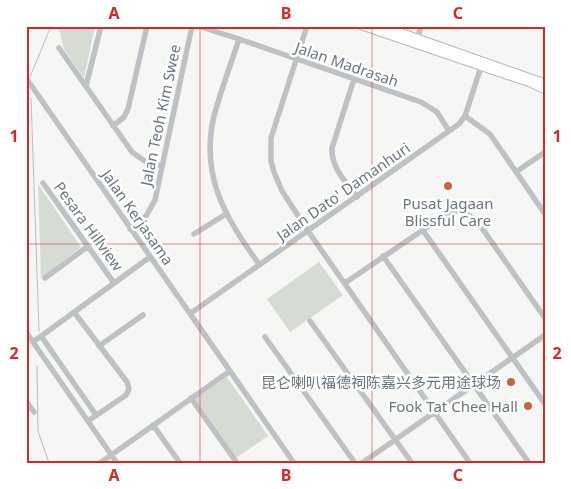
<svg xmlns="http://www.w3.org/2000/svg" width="571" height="489" font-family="'Noto Sans','Noto Sans SC',sans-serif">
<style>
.green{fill:#d6dbd4}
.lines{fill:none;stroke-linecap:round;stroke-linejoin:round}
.stream{stroke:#b7c0c5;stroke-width:1}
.major-casing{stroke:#b2b6b9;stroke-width:9}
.minor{stroke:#bec2c5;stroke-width:5.5}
.major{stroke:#fff;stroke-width:7}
.grid{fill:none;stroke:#d62828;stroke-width:1;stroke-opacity:0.55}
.poi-dot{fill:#cd633d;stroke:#fff;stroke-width:2}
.labels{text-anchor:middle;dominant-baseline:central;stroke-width:5;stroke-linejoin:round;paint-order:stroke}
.street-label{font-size:15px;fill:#697681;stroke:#fff}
.poi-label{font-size:15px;fill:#697681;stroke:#fff;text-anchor:end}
.neatline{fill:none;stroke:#d62828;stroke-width:2}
.grid-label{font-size:16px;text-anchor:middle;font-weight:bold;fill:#d62828}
</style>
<rect width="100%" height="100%" fill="#f6f6f4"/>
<path class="green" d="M 58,26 L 95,26 L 84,78 L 64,49 Z
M 38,184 L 81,247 L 41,278 Z
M 319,262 L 343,295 L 290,332 L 267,299 Z
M 227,377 L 268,436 L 236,458 L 195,399 Z"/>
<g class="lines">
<path class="stream" d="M 30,77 L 51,26
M 31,98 L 39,331
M 37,366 L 38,431 L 49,463"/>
<defs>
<path id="major" d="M 362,26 L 530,83 L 545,90
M 383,26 L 545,83"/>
</defs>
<use href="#major" class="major-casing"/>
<path class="minor" d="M 198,26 L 239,39 L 421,102 L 437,112 L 449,131
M 307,26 L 271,138 L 271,161 L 274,172 L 282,191 L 308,231 L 470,463
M 239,39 C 231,64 221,90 214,116 C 200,175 225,218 259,264
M 417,40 L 421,26
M 59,48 L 132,152 L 146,162 L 162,166
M 26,78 L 294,463
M 354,79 L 332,148 C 331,168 346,182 357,197
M 86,86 L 101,26
M 465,116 L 490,134 L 545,214
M 113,126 L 124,117 L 128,109 L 147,26
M 516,172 L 545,152
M 43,183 L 114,283
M 130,229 L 146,216 L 155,200 L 192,26
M 422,229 L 545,404
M 194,234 L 226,214
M 383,256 L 529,463
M 45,278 L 87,247
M 345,283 L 448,213 L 456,211 L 465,213 L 477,221 L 545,318
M 74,312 L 127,382 L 129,389 L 126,395 L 88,421
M 191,313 L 459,124 L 465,116 L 482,64
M 310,321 L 412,463
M 26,332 L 117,463
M 41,336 L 96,415
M 265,337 L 355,463
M 33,342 L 150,257
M 99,346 L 143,315
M 191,398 L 237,463
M 26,401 L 34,412
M 153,425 L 180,463
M 100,463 L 230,371
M 362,463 L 545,335"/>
<use href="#major" class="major"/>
</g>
<path class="grid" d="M 200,26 L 200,463M 372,26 L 372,463M 26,244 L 545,244"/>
<g class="poi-dot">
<circle cx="448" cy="186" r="5"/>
<circle cx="511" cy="382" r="5"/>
<circle cx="528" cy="406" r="5"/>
</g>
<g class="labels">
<g class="street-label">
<text transform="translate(347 64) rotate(19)">Jalan Madrasah</text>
<text transform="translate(160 115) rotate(-78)">Jalan Teoh Kim Swee</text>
<text transform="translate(343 191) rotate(-35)">Jalan Dato' Damanhuri</text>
<text transform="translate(138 217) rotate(55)">Jalan Kerjasama</text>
<text transform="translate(89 226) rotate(54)">Pesara Hillview</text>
</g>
<g class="poi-label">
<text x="448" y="203" text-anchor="middle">Pusat Jagaan<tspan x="448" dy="17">Blissful Care</tspan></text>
<text x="501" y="382">昆仑喇叭福德祠陈嘉兴多元用途球场</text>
<text x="518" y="406">Fook Tat Chee Hall</text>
</g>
</g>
<rect width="571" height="489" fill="none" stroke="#ffffff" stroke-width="55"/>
<rect x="28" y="28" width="516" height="434" class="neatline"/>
<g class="grid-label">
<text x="114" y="19">A</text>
<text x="286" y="19">B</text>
<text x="458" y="19">C</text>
<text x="14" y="142">1</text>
<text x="557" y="142">1</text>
<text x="14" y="359">2</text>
<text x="557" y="359">2</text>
<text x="114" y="481">A</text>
<text x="286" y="481">B</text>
<text x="458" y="481">C</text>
</g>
</svg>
